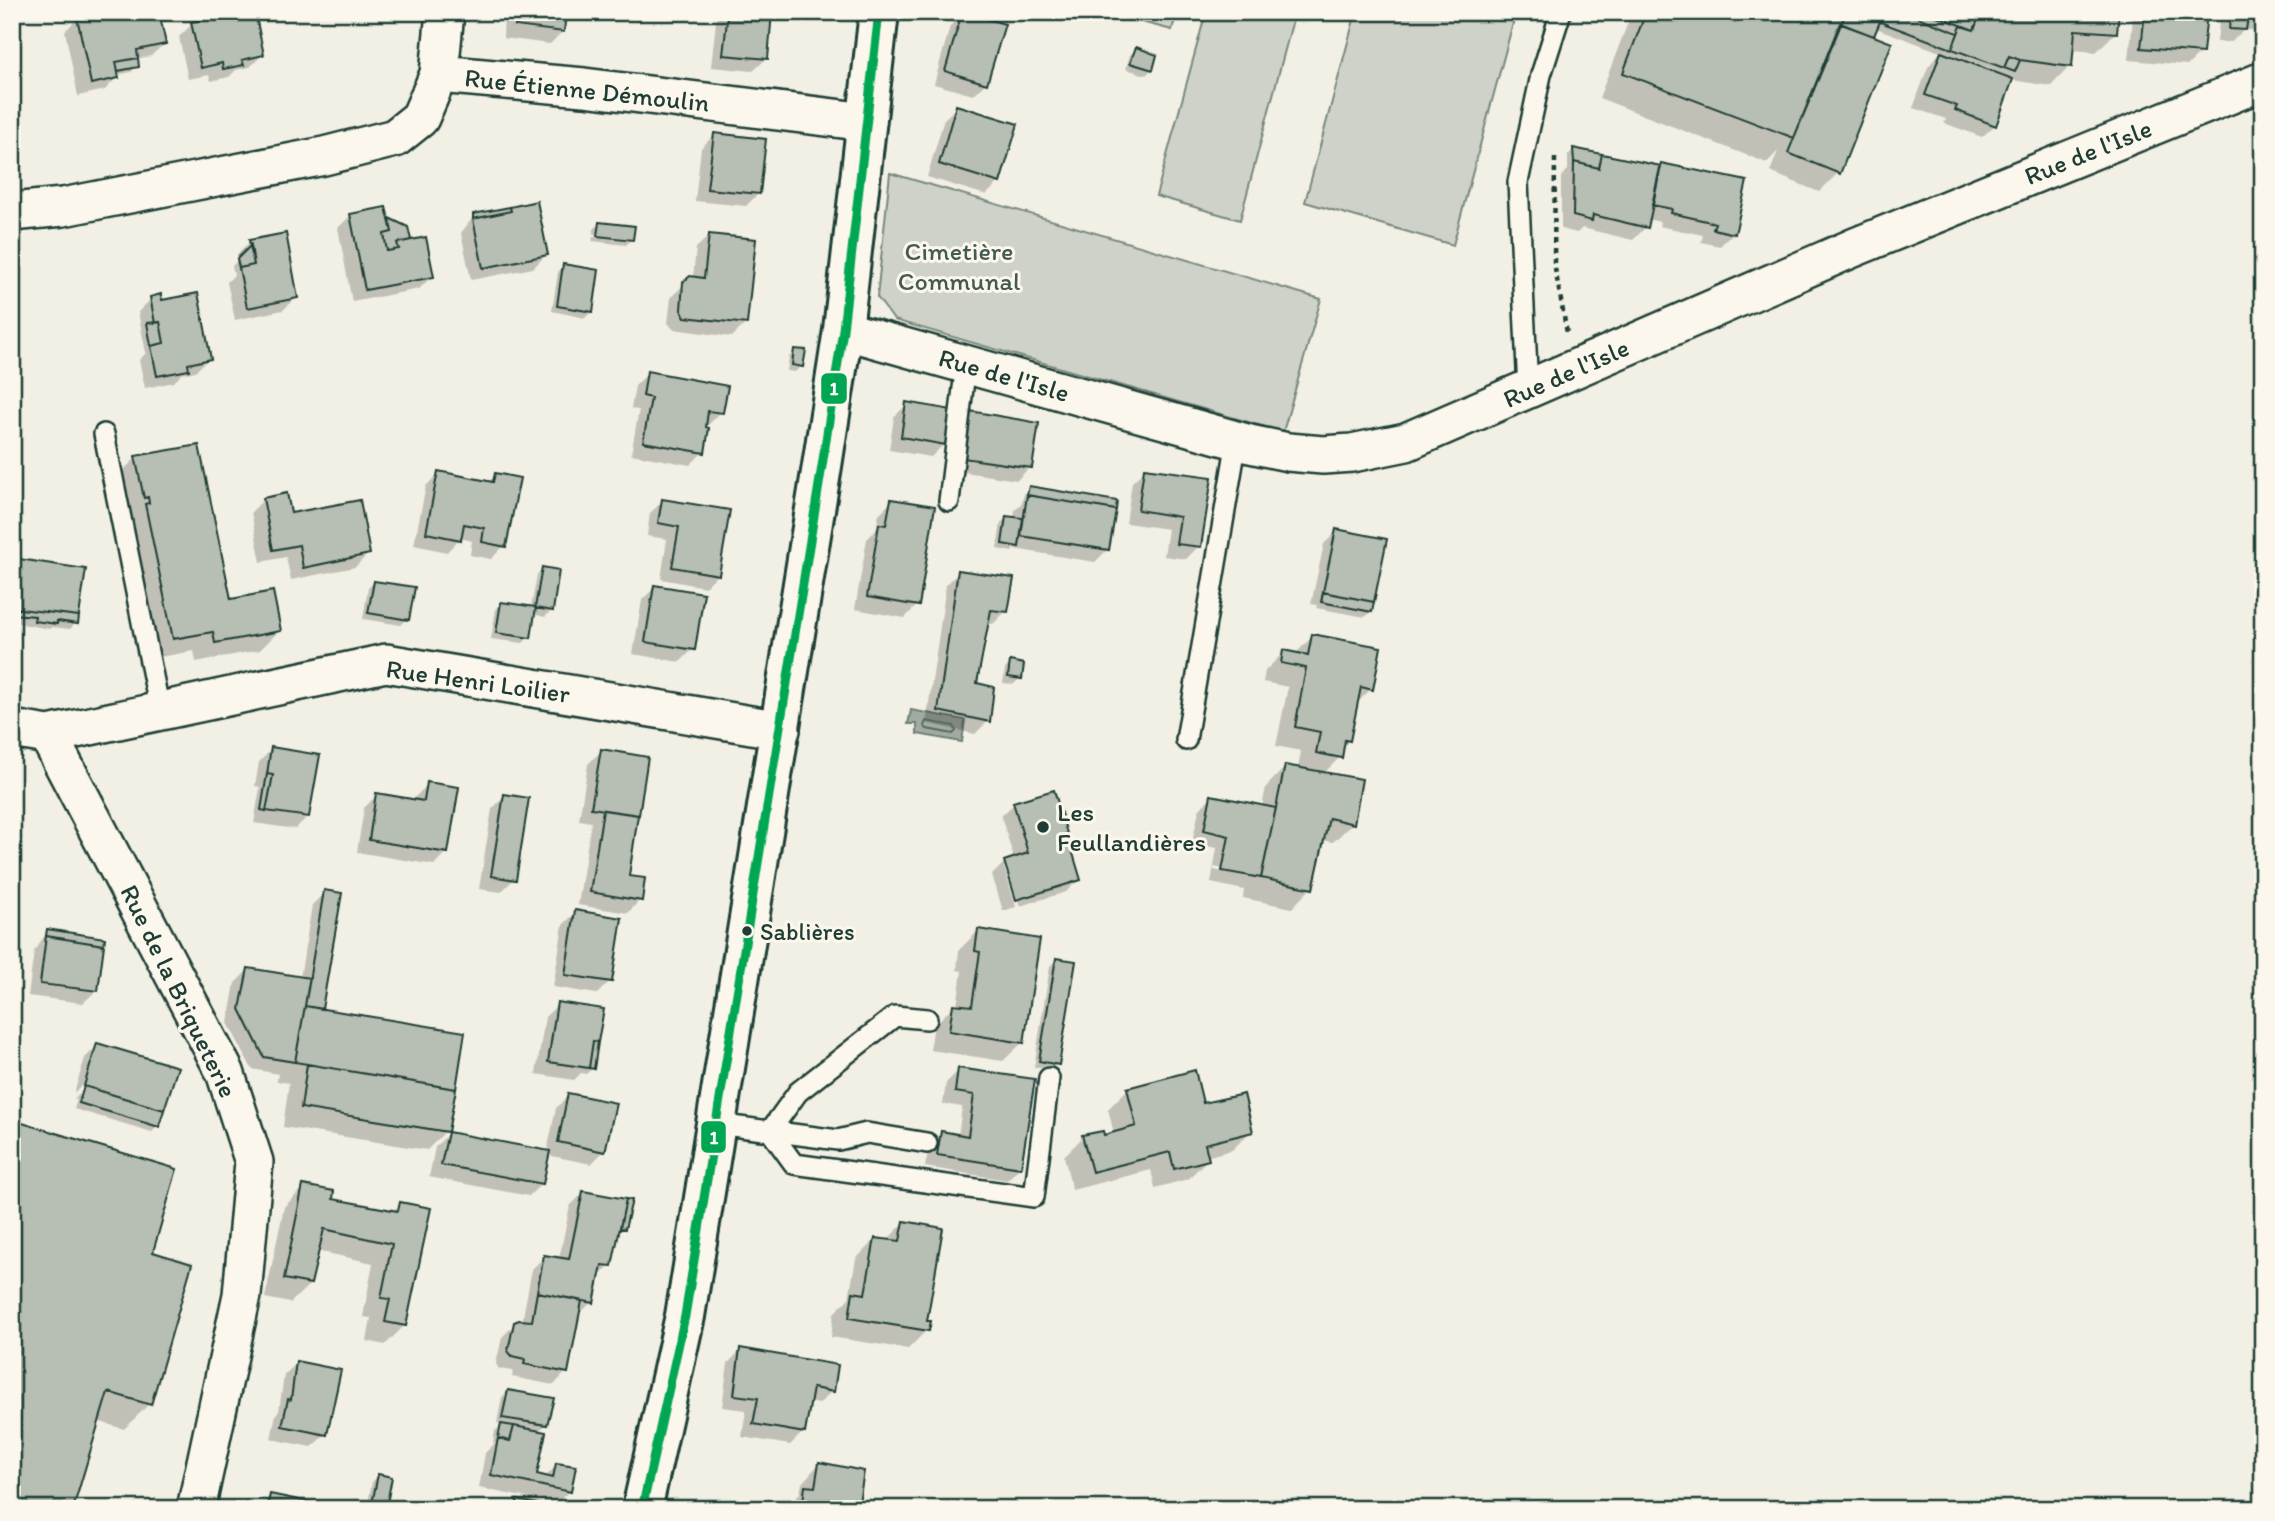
<svg xmlns="http://www.w3.org/2000/svg" width="2275" height="1521" font-family="Itim,sans-serif">
<style>
.green{fill:#cfd2c8;stroke:#77887e;stroke-width:2}
.water{fill:#a2aba1;stroke:#6e7f75;stroke-width:2}
.shadow{fill:#0003;fill-rule:evenodd}
.lines{fill:none;stroke-linecap:round;stroke-linejoin:round}
.shore{stroke:#536960;stroke-width:2}
.building{fill:#b7beb3;stroke:#1f3d34;stroke-width:2}
.service-casing{stroke:#1f3d34;stroke-width:24}
.minor-casing{stroke:#1f3d34;stroke-width:42}
.tertiary-casing{stroke:#1f3d34;stroke-width:44}
.path{stroke:#1f3d34;stroke-width:4.5;stroke-dasharray:5 5;stroke-linecap:butt}
.service{stroke:#fbf7ec;stroke-width:19}
.minor{stroke:#fbf7ec;stroke-width:37}
.tertiary{stroke:#fbf7ec;stroke-width:38}
.bus-1-casing{stroke:#fbf7ec;stroke-width:14}
.bus-1{stroke:#00a753;stroke-width:9}
.poi-dot{fill:#1f3d34;stroke:#fbf7ec;stroke-width:2.5}
.labels{text-anchor:middle;dominant-baseline:central;stroke-width:6;stroke-linejoin:round;paint-order:stroke}
.bus-label{font-size:24px;fill:#1f3d34;stroke:#fbf7ec;text-anchor:start}
.street-label{font-size:26px;fill:#1f3d34;stroke:#fbf7ec}
.park-label{font-size:26px;fill:#425b52;stroke:#fbf7ec}
.poi-label{font-size:26px;fill:#1f3d34;stroke:#fbf7ec;text-anchor:start}
.line-badge{stroke:#fbf7ec;stroke-width:2.5}
.badge-label{font-size:19px;text-anchor:middle;font-weight:bold;fill:#fff}
</style>
<rect width="100%" height="100%" fill="#f2f0e5"/>
<filter id="ink" filterUnits="userSpaceOnUse"><feTurbulence type="fractalNoise" baseFrequency=".0143" numOctaves="2"/><feDisplacementMap in="SourceGraphic" scale="14" xChannelSelector="R" yChannelSelector="G"/><feConvolveMatrix kernelMatrix="1 2 1 2 8 2 1 2 1" color-interpolation-filters="sRGB"/></filter>
<g filter="url(#ink)">
<path class="green" d="M 1103,12 L 1177,12 L 1172,30 Z
M 1206,12 L 1295,12 L 1240,220 L 1156,196 Z
M 1356,12 L 1516,12 L 1453,245 L 1305,202 Z
M 890,173 L 1321,299 L 1283,432 L 894,320 L 877,297 Z"/>
<path class="water" d="M 911,710 L 965,720 L 962,742 L 917,734 L 917,724 L 908,724 Z"/>
<path class="shadow" d="M 504,12 L 565,12 L 563,31 L 550,44 L 503,38 Z
M 717,12 L 771,12 L 766,59 L 753,71 L 711,67 Z
M 1632,12 L 2117,12 L 2115,33 L 2096,52 L 2072,50 L 2070,66 L 2051,86 L 2011,80 L 1995,125 L 1982,137 L 1944,123 L 1946,119 L 1913,108 L 1928,67 L 1940,52 L 1876,28 L 1838,173 L 1819,192 L 1770,172 L 1778,151 L 1767,163 L 1599,98 Z
M 2138,12 L 2205,12 L 2201,52 L 2188,65 L 2129,60 L 2133,17 Z
M 2220,12 L 2263,12 L 2263,22 L 2255,30 L 2244,30 L 2231,42 L 2217,42 Z
M 963,13 L 986,83 L 973,95 L 934,84 L 950,26 Z
M 78,18 L 164,44 L 151,56 L 136,59 L 137,66 L 131,72 L 117,75 L 117,77 L 105,90 L 78,96 L 65,31 Z
M 192,24 L 263,54 L 250,67 L 236,70 L 229,77 L 211,81 L 209,75 L 188,79 L 179,37 Z
M 1136,49 L 1152,69 L 1146,75 L 1126,69 L 1130,55 Z
M 957,107 L 999,182 L 986,195 L 927,177 L 944,119 Z
M 714,135 L 759,193 L 746,206 L 695,201 L 701,148 Z
M 1574,149 L 1602,155 L 1733,233 L 1720,246 L 1701,242 L 1703,235 L 1659,226 L 1660,222 L 1648,219 L 1646,227 L 1633,240 L 1582,228 L 1577,233 L 1561,229 L 1561,177 L 1568,170 L 1568,155 Z
M 351,215 L 387,219 L 407,228 L 409,239 L 405,243 L 432,276 L 419,289 L 352,302 L 338,228 Z
M 474,216 L 546,255 L 533,268 L 471,280 L 461,233 Z
M 600,223 L 633,227 L 632,239 L 626,245 L 592,241 L 593,237 L 629,241 L 629,237 L 593,234 L 594,229 Z
M 709,236 L 745,324 L 732,337 L 673,329 L 668,323 L 671,297 L 691,278 L 693,278 L 696,248 Z
M 250,242 L 296,298 L 283,310 L 235,320 L 227,282 L 234,275 L 232,266 L 238,260 L 237,255 Z
M 564,266 L 591,312 L 585,318 L 552,311 L 558,272 Z
M 151,299 L 161,302 L 209,358 L 196,371 L 182,374 L 174,382 L 145,388 L 139,360 L 146,353 L 138,312 Z
M 795,351 L 801,366 L 795,372 L 787,371 L 789,357 Z
M 648,373 L 721,412 L 708,425 L 704,424 L 703,452 L 690,465 L 631,454 L 639,410 L 631,409 L 635,386 Z
M 907,404 L 944,444 L 931,457 L 889,450 L 894,417 Z
M 971,413 L 1030,467 L 1017,480 L 951,470 L 958,426 Z
M 136,458 L 230,601 L 279,631 L 260,650 L 196,662 L 194,651 L 154,658 L 116,477 Z
M 1145,470 L 1210,479 L 1199,546 L 1186,559 L 1164,556 L 1168,529 L 1126,523 L 1132,482 Z
M 439,473 L 488,483 L 496,475 L 504,546 L 491,559 L 470,555 L 472,541 L 460,538 L 447,552 L 414,545 L 426,486 Z
M 1030,488 L 1108,549 L 1095,562 L 1014,549 L 1012,552 L 997,549 L 1001,523 L 1007,517 L 1014,518 L 1015,510 L 1022,503 L 1024,494 Z
M 264,499 L 290,515 L 368,554 L 355,567 L 291,580 L 286,557 L 261,562 L 251,512 Z
M 663,501 L 718,574 L 705,587 L 661,579 L 667,539 L 647,536 L 650,513 Z
M 892,501 L 917,605 L 905,618 L 855,609 L 867,539 L 876,530 L 879,514 Z
M 1337,531 L 1371,611 L 1365,617 L 1316,608 L 1317,605 L 1311,604 L 1324,544 Z
M 20,561 L 76,623 L 70,629 L 52,627 L 49,629 L 12,622 L 12,569 Z
M 543,569 L 551,611 L 545,617 L 533,614 L 529,637 L 523,643 L 491,639 L 496,609 L 502,603 L 531,608 L 537,575 Z
M 959,572 L 1006,611 L 993,624 L 987,623 L 975,685 L 988,721 L 975,734 L 926,723 L 946,585 Z
M 374,582 L 407,619 L 401,625 L 363,619 L 368,588 Z
M 655,587 L 693,649 L 680,662 L 633,654 L 642,600 Z
M 1313,636 L 1371,689 L 1356,704 L 1348,741 L 1342,747 L 1340,757 L 1323,774 L 1353,823 L 1333,842 L 1322,840 L 1311,888 L 1292,908 L 1243,898 L 1244,890 L 1211,883 L 1217,848 L 1192,843 L 1199,810 L 1211,797 L 1262,807 L 1266,787 L 1285,767 L 1298,769 L 1301,751 L 1276,746 L 1288,687 L 1263,682 L 1265,671 L 1284,652 L 1295,654 ZM 1214,867 L 1247,874 L 1247,877 L 1214,870 Z
M 1011,663 L 1020,678 L 1014,684 L 1003,683 L 1005,669 Z
M 272,749 L 308,816 L 295,829 L 254,823 L 260,787 L 255,786 L 259,762 Z
M 601,751 L 646,758 L 627,877 L 640,900 L 628,913 L 578,905 L 591,822 L 579,820 L 588,764 Z
M 428,784 L 446,852 L 434,865 L 357,852 L 364,808 L 377,795 L 414,801 L 415,797 Z
M 505,796 L 514,879 L 501,892 L 479,889 L 492,809 Z
M 1014,804 L 1079,879 L 1066,892 L 1020,906 L 1008,867 L 1004,867 L 1016,907 L 1003,911 L 992,875 L 1005,862 L 1014,859 L 1001,816 Z
M 325,892 L 321,1008 L 446,1131 L 427,1150 L 283,1127 L 289,1083 L 277,1081 L 278,1074 L 252,1069 L 228,1023 L 235,983 L 248,970 L 300,978 L 312,905 Z
M 576,912 L 610,981 L 597,994 L 553,987 L 563,925 Z
M 48,931 L 96,991 L 83,1003 L 28,996 L 34,951 Z
M 978,931 L 1023,1042 L 1003,1061 L 930,1050 L 934,1025 L 954,1006 L 957,1006 L 962,971 L 957,970 L 959,950 Z
M 1056,960 L 1057,1064 L 1051,1070 L 1034,1067 L 1050,966 Z
M 558,1004 L 593,1068 L 586,1074 L 581,1073 L 574,1080 L 536,1074 L 545,1017 Z
M 98,1045 L 158,1126 L 152,1132 L 74,1109 L 77,1100 L 74,1099 L 86,1087 L 86,1082 L 74,1093 L 85,1058 Z
M 959,1070 L 1020,1167 L 1007,1180 L 925,1167 L 929,1146 L 941,1133 L 958,1136 L 962,1107 L 943,1104 L 946,1083 Z
M 1128,1089 L 1251,1131 L 1232,1150 L 1206,1157 L 1207,1160 L 1188,1179 L 1155,1188 L 1151,1170 L 1072,1190 L 1064,1156 L 1083,1137 L 1102,1137 L 1114,1134 L 1108,1109 Z
M 569,1095 L 604,1151 L 591,1164 L 547,1155 L 542,1183 L 529,1196 L 429,1177 L 435,1147 L 448,1134 L 547,1152 L 556,1108 Z
M 304,1187 L 332,1201 L 392,1212 L 400,1204 L 405,1325 L 385,1345 L 367,1341 L 371,1318 L 363,1317 L 373,1263 L 317,1251 L 310,1284 L 290,1303 L 265,1298 L 284,1207 Z
M 583,1193 L 630,1202 L 624,1228 L 618,1234 L 610,1265 L 597,1278 L 592,1302 L 578,1315 L 566,1372 L 554,1385 L 512,1377 L 513,1371 L 499,1369 L 496,1364 L 502,1337 L 515,1324 L 522,1322 L 532,1269 L 545,1256 L 559,1259 L 570,1206 Z
M 904,1223 L 927,1330 L 908,1349 L 831,1337 L 834,1313 L 849,1298 L 856,1259 L 875,1239 L 886,1241 Z
M 150,1253 L 149,1404 L 124,1429 L 97,1421 Z
M 741,1350 L 832,1391 L 819,1404 L 809,1402 L 803,1432 L 790,1445 L 742,1437 L 746,1410 L 722,1407 L 728,1363 Z
M 297,1363 L 325,1434 L 312,1447 L 271,1439 L 276,1414 L 279,1411 L 284,1375 Z
M 508,1391 L 546,1424 L 538,1432 L 535,1476 L 544,1478 L 557,1465 L 569,1491 L 556,1504 L 479,1488 L 485,1453 L 495,1443 L 493,1443 L 495,1431 L 502,1424 L 497,1423 L 502,1397 Z
M 819,1464 L 856,1509 L 792,1509 L 793,1500 L 800,1493 L 802,1483 Z
M 378,1476 L 384,1509 L 367,1509 L 372,1482 Z
M 271,1495 L 322,1509 L 258,1509 Z"/>
<g class="lines">
<path class="shore" d="M 926,721 L 954,726 L 956,731 L 953,734 L 927,729 L 924,726 Z"/>
</g>
<path class="building" d="M 98,12 L 159,12 L 166,44 L 137,50 L 138,58 L 116,62 L 119,78 L 91,84 L 77,17 Z
M 240,12 L 255,12 L 264,55 L 242,60 L 244,65 L 223,69 L 222,63 L 201,68 L 191,22 Z
M 517,12 L 566,12 L 564,32 L 515,26 Z
M 728,12 L 772,12 L 768,59 L 723,55 Z
M 962,12 L 1005,24 L 987,84 L 945,71 Z
M 1646,12 L 1846,12 L 1794,138 L 1623,73 Z
M 1846,12 L 1884,12 L 1874,36 L 1841,24 Z
M 1884,12 L 1905,12 L 1958,33 L 1952,49 L 1880,22 Z
M 1926,12 L 1981,12 L 1974,30 Z
M 1981,12 L 2119,12 L 2117,33 L 2075,30 L 2072,67 L 2020,60 L 2009,56 L 2004,68 L 1952,49 L 1961,26 L 1974,30 Z
M 2145,12 L 2207,12 L 2203,53 L 2141,48 Z
M 2231,12 L 2263,12 L 2263,17 L 2248,17 L 2246,30 L 2229,29 Z
M 1840,23 L 1892,43 L 1840,174 L 1788,153 Z
M 1136,47 L 1157,55 L 1153,70 L 1130,63 Z
M 1941,52 L 2013,79 L 1996,126 L 1955,110 L 1957,106 L 1925,95 Z
M 2009,56 L 2020,60 L 2015,72 L 2004,68 Z
M 138,58 L 139,67 L 118,71 L 116,62 Z
M 956,105 L 1018,124 L 1000,183 L 939,164 Z
M 714,133 L 766,139 L 760,194 L 707,189 Z
M 1573,148 L 1602,154 L 1599,168 L 1574,162 Z
M 1602,154 L 1661,166 L 1648,228 L 1593,215 L 1592,221 L 1573,216 L 1574,162 L 1599,168 Z
M 1661,163 L 1747,181 L 1735,234 L 1713,229 L 1715,223 L 1671,213 L 1672,209 L 1652,205 Z
M 537,201 L 548,255 L 483,268 L 473,219 L 511,211 L 510,207 Z
M 386,207 L 392,232 L 384,234 L 387,251 L 399,249 L 397,243 L 426,237 L 434,277 L 365,290 L 350,214 Z
M 510,207 L 511,211 L 473,219 L 473,214 Z
M 389,218 L 408,227 L 411,240 L 397,243 L 399,249 L 387,251 L 384,234 L 392,232 Z
M 599,222 L 635,226 L 633,240 L 597,236 Z
M 286,233 L 298,298 L 247,308 L 239,268 L 254,265 L 249,240 Z
M 709,234 L 756,239 L 747,324 L 685,317 L 681,310 L 683,282 L 690,276 L 704,278 Z
M 251,245 L 254,265 L 239,268 L 237,259 Z
M 563,264 L 599,270 L 593,312 L 557,306 Z
M 198,293 L 211,359 L 188,364 L 189,370 L 157,376 L 151,346 L 164,343 L 160,322 L 155,323 L 150,297 L 161,294 L 162,300 Z
M 160,322 L 164,343 L 151,346 L 147,323 Z
M 794,349 L 806,350 L 803,367 L 792,365 Z
M 647,371 L 728,386 L 723,413 L 708,411 L 706,427 L 709,428 L 705,453 L 643,442 L 651,398 L 643,396 Z
M 906,402 L 952,410 L 946,445 L 901,437 Z
M 970,411 L 1039,423 L 1032,468 L 963,458 Z
M 199,445 L 231,599 L 273,591 L 281,631 L 215,643 L 213,632 L 173,639 L 145,504 L 149,503 L 148,497 L 144,498 L 135,456 Z
M 1144,468 L 1212,477 L 1201,547 L 1176,544 L 1180,517 L 1138,510 Z
M 438,471 L 493,482 L 495,473 L 520,478 L 506,547 L 482,542 L 484,528 L 464,524 L 461,540 L 426,533 Z
M 1029,486 L 1117,501 L 1116,510 L 1027,495 Z
M 287,493 L 291,513 L 360,500 L 370,554 L 303,568 L 299,545 L 273,550 L 263,498 Z
M 1027,495 L 1116,510 L 1109,550 L 1021,536 Z
M 662,499 L 730,510 L 719,575 L 672,567 L 679,527 L 658,523 Z
M 891,499 L 935,506 L 919,606 L 867,597 L 879,524 L 886,525 Z
M 1006,516 L 1023,518 L 1019,547 L 1002,544 Z
M 1336,529 L 1387,539 L 1374,602 L 1323,592 Z
M 19,559 L 86,569 L 79,616 L 12,608 Z
M 542,567 L 559,570 L 553,611 L 535,608 Z
M 958,570 L 1014,578 L 1008,612 L 991,610 L 977,683 L 994,687 L 990,722 L 938,711 Z
M 374,581 L 415,587 L 409,620 L 368,613 Z
M 654,585 L 704,593 L 695,650 L 645,642 Z
M 1323,592 L 1374,602 L 1372,612 L 1321,602 Z
M 501,602 L 536,607 L 531,638 L 496,633 Z
M 12,608 L 79,616 L 78,624 L 57,621 L 57,624 L 34,621 L 35,616 L 12,614 Z
M 1312,634 L 1381,647 L 1373,690 L 1361,687 L 1350,741 L 1345,740 L 1342,758 L 1316,753 L 1320,732 L 1295,727 L 1306,668 L 1281,663 L 1283,650 L 1308,655 Z
M 1010,661 L 1024,664 L 1022,679 L 1008,677 Z
M 271,747 L 320,755 L 309,817 L 266,811 L 273,775 L 267,774 Z
M 601,749 L 648,757 L 639,815 L 591,808 Z
M 1285,765 L 1362,779 L 1354,824 L 1329,818 L 1313,889 L 1261,878 Z
M 267,774 L 273,775 L 266,811 L 261,810 Z
M 427,782 L 459,787 L 448,853 L 369,840 L 376,793 L 424,801 Z
M 1054,790 L 1081,880 L 1016,900 L 1004,861 L 1028,853 L 1013,802 Z
M 504,794 L 529,798 L 516,880 L 491,876 Z
M 1211,795 L 1276,808 L 1261,878 L 1222,871 L 1229,836 L 1204,830 Z
M 603,810 L 638,815 L 629,876 L 645,878 L 642,901 L 590,892 Z
M 324,890 L 342,893 L 322,1009 L 305,1006 Z
M 575,910 L 622,918 L 612,982 L 565,975 Z
M 47,929 L 105,938 L 104,945 L 46,936 Z
M 978,929 L 1040,939 L 1024,1043 L 949,1031 L 953,1004 L 972,1006 L 980,952 L 975,951 Z
M 46,936 L 104,945 L 98,991 L 40,984 Z
M 1056,958 L 1076,961 L 1059,1065 L 1039,1061 Z
M 248,968 L 310,978 L 295,1062 L 264,1057 L 240,1009 Z
M 557,1002 L 604,1009 L 598,1042 L 593,1041 L 589,1068 L 548,1062 Z
M 305,1006 L 465,1032 L 456,1089 L 295,1062 Z
M 593,1041 L 598,1042 L 594,1069 L 589,1068 Z
M 97,1043 L 178,1067 L 164,1110 L 84,1086 Z
M 307,1064 L 456,1089 L 448,1132 L 301,1108 Z
M 958,1068 L 1035,1079 L 1021,1168 L 937,1155 L 941,1131 L 968,1136 L 974,1095 L 955,1092 Z
M 1195,1070 L 1203,1103 L 1244,1094 L 1253,1132 L 1205,1144 L 1209,1160 L 1174,1169 L 1170,1152 L 1092,1172 L 1082,1135 L 1103,1131 L 1104,1135 L 1136,1126 L 1127,1088 Z
M 84,1086 L 164,1110 L 159,1127 L 79,1103 Z
M 568,1093 L 616,1103 L 605,1152 L 558,1142 Z
M 12,1120 L 177,1169 L 153,1252 L 192,1264 L 151,1405 L 108,1392 L 73,1509 L 12,1509 Z
M 448,1132 L 550,1151 L 543,1184 L 441,1165 Z
M 303,1185 L 334,1191 L 333,1199 L 398,1211 L 400,1202 L 431,1208 L 406,1326 L 385,1322 L 390,1299 L 381,1298 L 392,1244 L 324,1229 L 311,1284 L 284,1279 Z
M 583,1191 L 626,1199 L 612,1266 L 602,1265 L 594,1303 L 537,1292 L 544,1255 L 569,1259 Z
M 626,1199 L 632,1200 L 625,1229 L 620,1228 Z
M 904,1221 L 943,1228 L 927,1321 L 931,1321 L 929,1331 L 849,1318 L 853,1292 L 865,1294 L 875,1238 L 900,1241 Z
M 537,1292 L 582,1301 L 568,1373 L 524,1364 L 525,1359 L 512,1356 L 508,1351 L 514,1322 L 519,1320 L 532,1321 Z
M 740,1348 L 838,1365 L 834,1392 L 813,1388 L 805,1433 L 753,1424 L 758,1398 L 734,1395 Z
M 296,1361 L 341,1370 L 327,1435 L 282,1426 L 288,1399 L 291,1400 Z
M 508,1390 L 554,1398 L 547,1425 L 502,1418 Z
M 501,1424 L 514,1426 L 510,1441 L 498,1438 Z
M 514,1426 L 546,1432 L 537,1474 L 553,1478 L 556,1463 L 576,1466 L 571,1492 L 491,1475 L 498,1438 L 510,1441 Z
M 819,1462 L 864,1471 L 858,1509 L 802,1509 L 805,1486 L 815,1487 Z
M 378,1474 L 392,1477 L 386,1509 L 371,1509 Z
M 270,1494 L 324,1505 L 324,1509 L 267,1509 Z
M 517,1500 L 564,1509 L 516,1509 Z"/>
<g class="lines">
<defs>
<path id="service" d="M 1528,390 L 1518,182 L 1541,75 L 1561,12
M 104,434 L 160,711
M 949,501 L 966,364
M 1186,740 L 1237,440
M 717,1124 L 838,1140 L 867,1133 L 927,1143
M 770,1131 L 794,1164 L 1034,1197 L 1049,1078
M 770,1131 L 798,1092 L 895,1016 L 927,1019"/>
<path id="minor" d="M 439,74 L 445,12
M 12,212 L 63,207 L 324,156 L 395,138 L 420,118 L 439,74 L 584,87 L 867,122
M 843,330 L 1250,444 L 1288,452 L 1323,455 L 1352,453 L 1406,442 L 1853,248 L 2263,81
M 12,729 L 48,735 L 386,663 L 781,730
M 48,735 L 225,1072 L 254,1162 L 242,1295 L 196,1509"/>
<path id="tertiary" d="M 642,1509 L 685,1316 L 822,466 L 843,330 L 879,12"/>
</defs>
<use href="#service" class="service-casing"/>
<use href="#minor" class="minor-casing"/>
<use href="#tertiary" class="tertiary-casing"/>
<path class="path" d="M 1555,158 L 1554,263 L 1567,333"/>
<use href="#service" class="service"/>
<use href="#minor" class="minor"/>
<use href="#tertiary" class="tertiary"/>
<defs>
<path id="bus-1" d="M 642,1509 L 685,1316 L 822,466 L 843,330 L 879,12"/>
</defs>
<use href="#bus-1" class="bus-1-casing"/>
<use href="#bus-1" class="bus-1"/>
</g>
</g>
<g class="poi-dot">
<circle cx="1043" cy="827" r="7"/>
<circle cx="747" cy="931" r="6"/>
</g>
<g class="labels">
<g class="bus-label">
<text x="760" y="931">Sablières</text>
</g>
<g class="street-label">
<text transform="translate(587 90) rotate(6)">Rue Étienne Démoulin</text>
<text transform="translate(2088 152) rotate(-22)">Rue de l'Isle</text>
<text transform="translate(1566 373) rotate(-24)">Rue de l'Isle</text>
<text transform="translate(1004 375) rotate(16)">Rue de l'Isle</text>
<text transform="translate(478 681) rotate(8)">Rue Henri Loilier</text>
<text transform="translate(179 991) rotate(64)">Rue de la Briqueterie</text>
</g>
<g class="park-label">
<text x="959" y="251">Cimetière<tspan x="959" dy="30">Communal</tspan></text>
</g>
<g class="poi-label">
<text x="1057" y="812">Les<tspan x="1057" dy="30">Feullandières</tspan></text>
</g>
</g>
<g class="line-badge">
<rect x="820" y="372" width="28" height="33" rx="7" fill="#00a753"/>
<rect x="700" y="1120" width="27" height="34" rx="7" fill="#00a753"/>
</g>
<g class="badge-label">
<text x="834" y="395">1</text>
<text x="714" y="1144">1</text>
</g>
<rect width="2275" height="1521" fill="none" stroke="#fbf7ec" stroke-width="42"/>
<rect x="21" y="21" width="2233" height="1479" fill="none" stroke="#1f3d34" stroke-width="2.5" filter="url(#ink)"/>
</svg>
